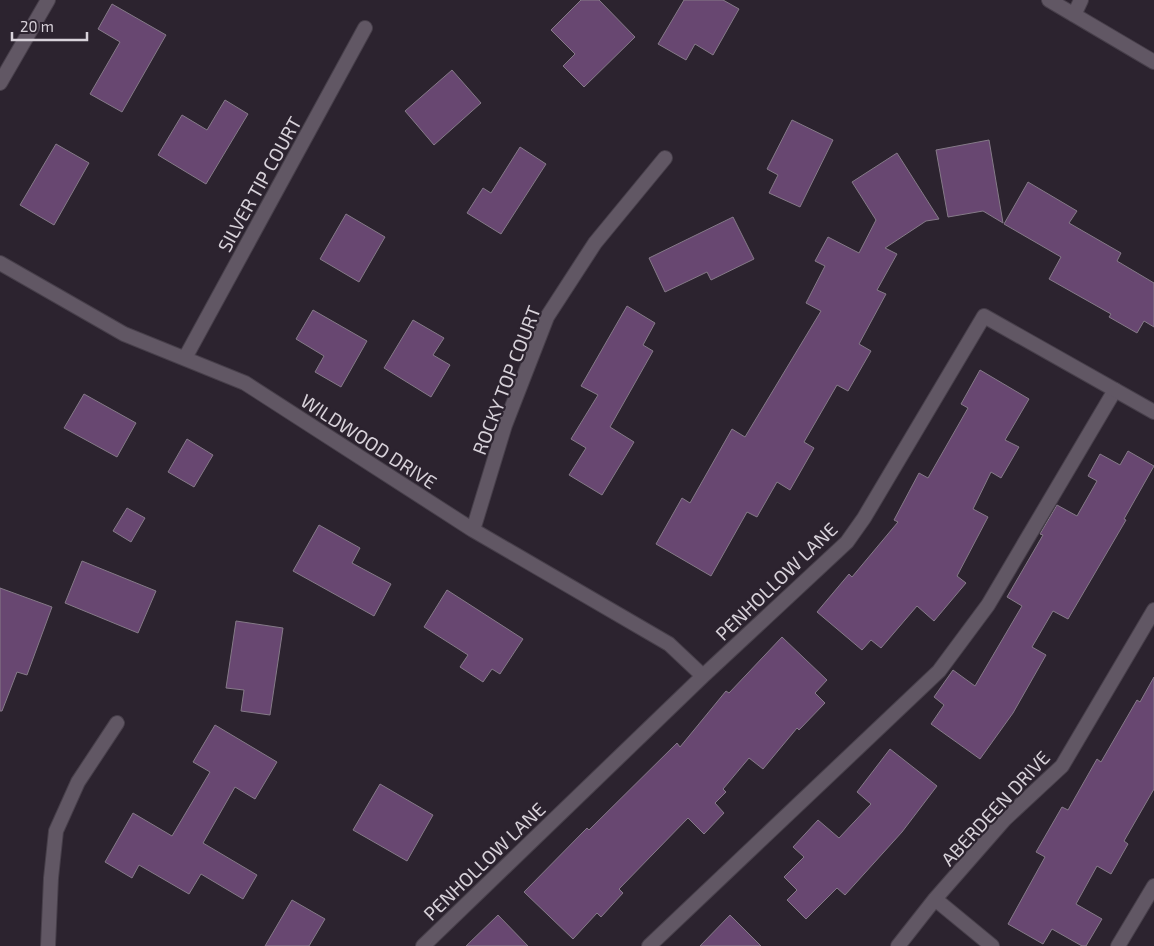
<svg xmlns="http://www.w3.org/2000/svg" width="1154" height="946" font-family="'Exo 2',sans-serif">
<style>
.building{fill:#684771;stroke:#857a88}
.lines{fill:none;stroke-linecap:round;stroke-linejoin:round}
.service-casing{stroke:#473f4a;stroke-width:16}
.minor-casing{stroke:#473f4a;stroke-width:16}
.service{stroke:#615764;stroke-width:14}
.minor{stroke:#615764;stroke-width:14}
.labels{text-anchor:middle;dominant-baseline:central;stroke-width:4.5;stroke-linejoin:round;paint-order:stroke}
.street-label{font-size:19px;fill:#d8d2da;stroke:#2c232f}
</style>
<rect width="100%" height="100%" fill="#2c232f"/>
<path class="building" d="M 581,0 L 599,0 L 635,37 L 584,87 L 563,66 L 575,54 L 551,30 Z
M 684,0 L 723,0 L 739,9 L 713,55 L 695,44 L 686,60 L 658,44 Z
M 112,4 L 166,35 L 122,112 L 90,94 L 120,42 L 98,29 Z
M 452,70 L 481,103 L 434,145 L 405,111 Z
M 225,100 L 248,114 L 206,184 L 158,155 L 182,115 L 207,130 Z
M 792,120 L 833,140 L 800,207 L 769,193 L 778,175 L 767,169 Z
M 989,140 L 1003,223 L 983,211 L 948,217 L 936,150 Z
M 56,144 L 89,163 L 54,225 L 20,205 Z
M 520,147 L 546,164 L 501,234 L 467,213 L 483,188 L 491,193 Z
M 897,153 L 939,219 L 926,221 L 885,248 L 897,254 L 877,290 L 886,294 L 859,344 L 871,351 L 848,391 L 837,385 L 804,442 L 814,448 L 790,490 L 777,482 L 757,517 L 747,512 L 711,576 L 656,544 L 682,498 L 690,503 L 732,429 L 745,437 L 821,311 L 806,303 L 825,266 L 815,261 L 828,237 L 859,253 L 876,220 L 852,182 Z
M 1028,182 L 1077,211 L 1069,223 L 1121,253 L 1117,261 L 1154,283 L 1154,327 L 1144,321 L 1137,333 L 1109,317 L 1111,314 L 1049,279 L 1061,257 L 1004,224 Z
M 346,214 L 385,237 L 359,282 L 320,259 Z
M 733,217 L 754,259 L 711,280 L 707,272 L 665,292 L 649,258 Z
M 627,306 L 655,323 L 643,345 L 653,351 L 610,427 L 634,442 L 602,495 L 569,475 L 586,448 L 571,439 L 598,395 L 581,386 Z
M 313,310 L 367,341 L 341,387 L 315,372 L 324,356 L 296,339 Z
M 413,320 L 444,338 L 433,355 L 450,365 L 431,397 L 384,368 Z
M 980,370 L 1029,399 L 1005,440 L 1019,447 L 1001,478 L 991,472 L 973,509 L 988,517 L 957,576 L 966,583 L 934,621 L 917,606 L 881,648 L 871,640 L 862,650 L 817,612 L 849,574 L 852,577 L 898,522 L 894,520 L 919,473 L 928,478 L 968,408 L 961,404 Z
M 84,394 L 136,423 L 117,457 L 64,428 Z
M 187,439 L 213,455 L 194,487 L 168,472 Z
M 1128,451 L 1154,466 L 1124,519 L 1126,520 L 1068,619 L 1053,611 L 1032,647 L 1046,655 L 1013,713 L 980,759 L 931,724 L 944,705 L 934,697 L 953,670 L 975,686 L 1022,606 L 1007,597 L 1043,535 L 1040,534 L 1057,505 L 1077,516 L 1097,481 L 1088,476 L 1100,454 L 1120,465 Z
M 127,508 L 145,518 L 131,542 L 113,531 Z
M 319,525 L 360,548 L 352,563 L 391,584 L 374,616 L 293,571 Z
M 82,561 L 156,591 L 138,633 L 65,603 Z
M 0,588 L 52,607 L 27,675 L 17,672 L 2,711 L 0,711 Z
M 447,590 L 523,639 L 500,674 L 492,669 L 483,682 L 460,667 L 468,655 L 424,627 Z
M 236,621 L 283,628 L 270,715 L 241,711 L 244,690 L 226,688 Z
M 782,637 L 827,680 L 815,693 L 825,703 L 799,730 L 797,728 L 763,769 L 749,758 L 723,789 L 726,792 L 715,803 L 724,813 L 704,834 L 688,818 L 619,889 L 623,893 L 601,917 L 597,913 L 573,939 L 524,892 L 587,828 L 589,830 L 677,743 L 680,747 L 726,691 L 729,693 Z
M 1154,677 L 1154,789 L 1124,841 L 1128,844 L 1111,874 L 1097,866 L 1076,904 L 1102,919 L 1086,946 L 1082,946 L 1052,929 L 1043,944 L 1008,924 L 1045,857 L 1036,852 L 1062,807 L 1068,810 L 1097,759 L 1101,762 L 1137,700 L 1140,702 Z
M 215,725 L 277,762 L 255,799 L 235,787 L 203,843 L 257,875 L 243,899 L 201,874 L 189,894 L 139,865 L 132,878 L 105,862 L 133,813 L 172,836 L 210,772 L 193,762 Z
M 890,749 L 937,786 L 902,832 L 845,895 L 837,888 L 806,919 L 787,900 L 797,890 L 784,877 L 804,857 L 793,847 L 818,820 L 839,838 L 871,804 L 857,792 Z
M 380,784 L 433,815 L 407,861 L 353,830 Z
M 292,900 L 325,919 L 309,946 L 265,946 Z
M 498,915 L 528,946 L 466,946 Z
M 730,915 L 761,946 L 700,946 Z"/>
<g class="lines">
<defs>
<path id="service" d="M 649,946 L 939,671 L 988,605 L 1115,390
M 1118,946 L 1154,886"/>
<path id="minor" d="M 1049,0 L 1154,62
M 1074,15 L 1081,0
M 0,83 L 48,0
M 0,263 L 124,334 L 245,383 L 473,530 L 669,644 L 703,676
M 185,358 L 365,28
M 473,530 L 505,425 L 547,317 L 595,243 L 665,158
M 935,899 L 992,946
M 48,946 L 51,878 L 56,831 L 78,782 L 117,723
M 423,946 L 703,676 L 847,542 L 864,518 L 984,316 L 1154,412
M 898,946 L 935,899 L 1005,819 L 1062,766 L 1154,610"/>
</defs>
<use href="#service" class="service-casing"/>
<use href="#minor" class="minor-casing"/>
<use href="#service" class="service"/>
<use href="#minor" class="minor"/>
</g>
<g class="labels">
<g class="street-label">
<text transform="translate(259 184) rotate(-61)">SILVER TIP COURT</text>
<text transform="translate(506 380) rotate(-69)">ROCKY TOP COURT</text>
<text transform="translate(369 441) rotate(33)">WILDWOOD DRIVE</text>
<text transform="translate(776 581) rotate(-44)">PENHOLLOW LANE</text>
<text transform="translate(995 808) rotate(-47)">ABERDEEN DRIVE</text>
<text transform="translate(484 861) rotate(-44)">PENHOLLOW LANE</text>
</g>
</g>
<path d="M12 32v8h75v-8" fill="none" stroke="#d8d2da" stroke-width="2.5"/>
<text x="20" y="32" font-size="15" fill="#d8d2da" stroke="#2c232f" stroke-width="4" paint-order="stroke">20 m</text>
</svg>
